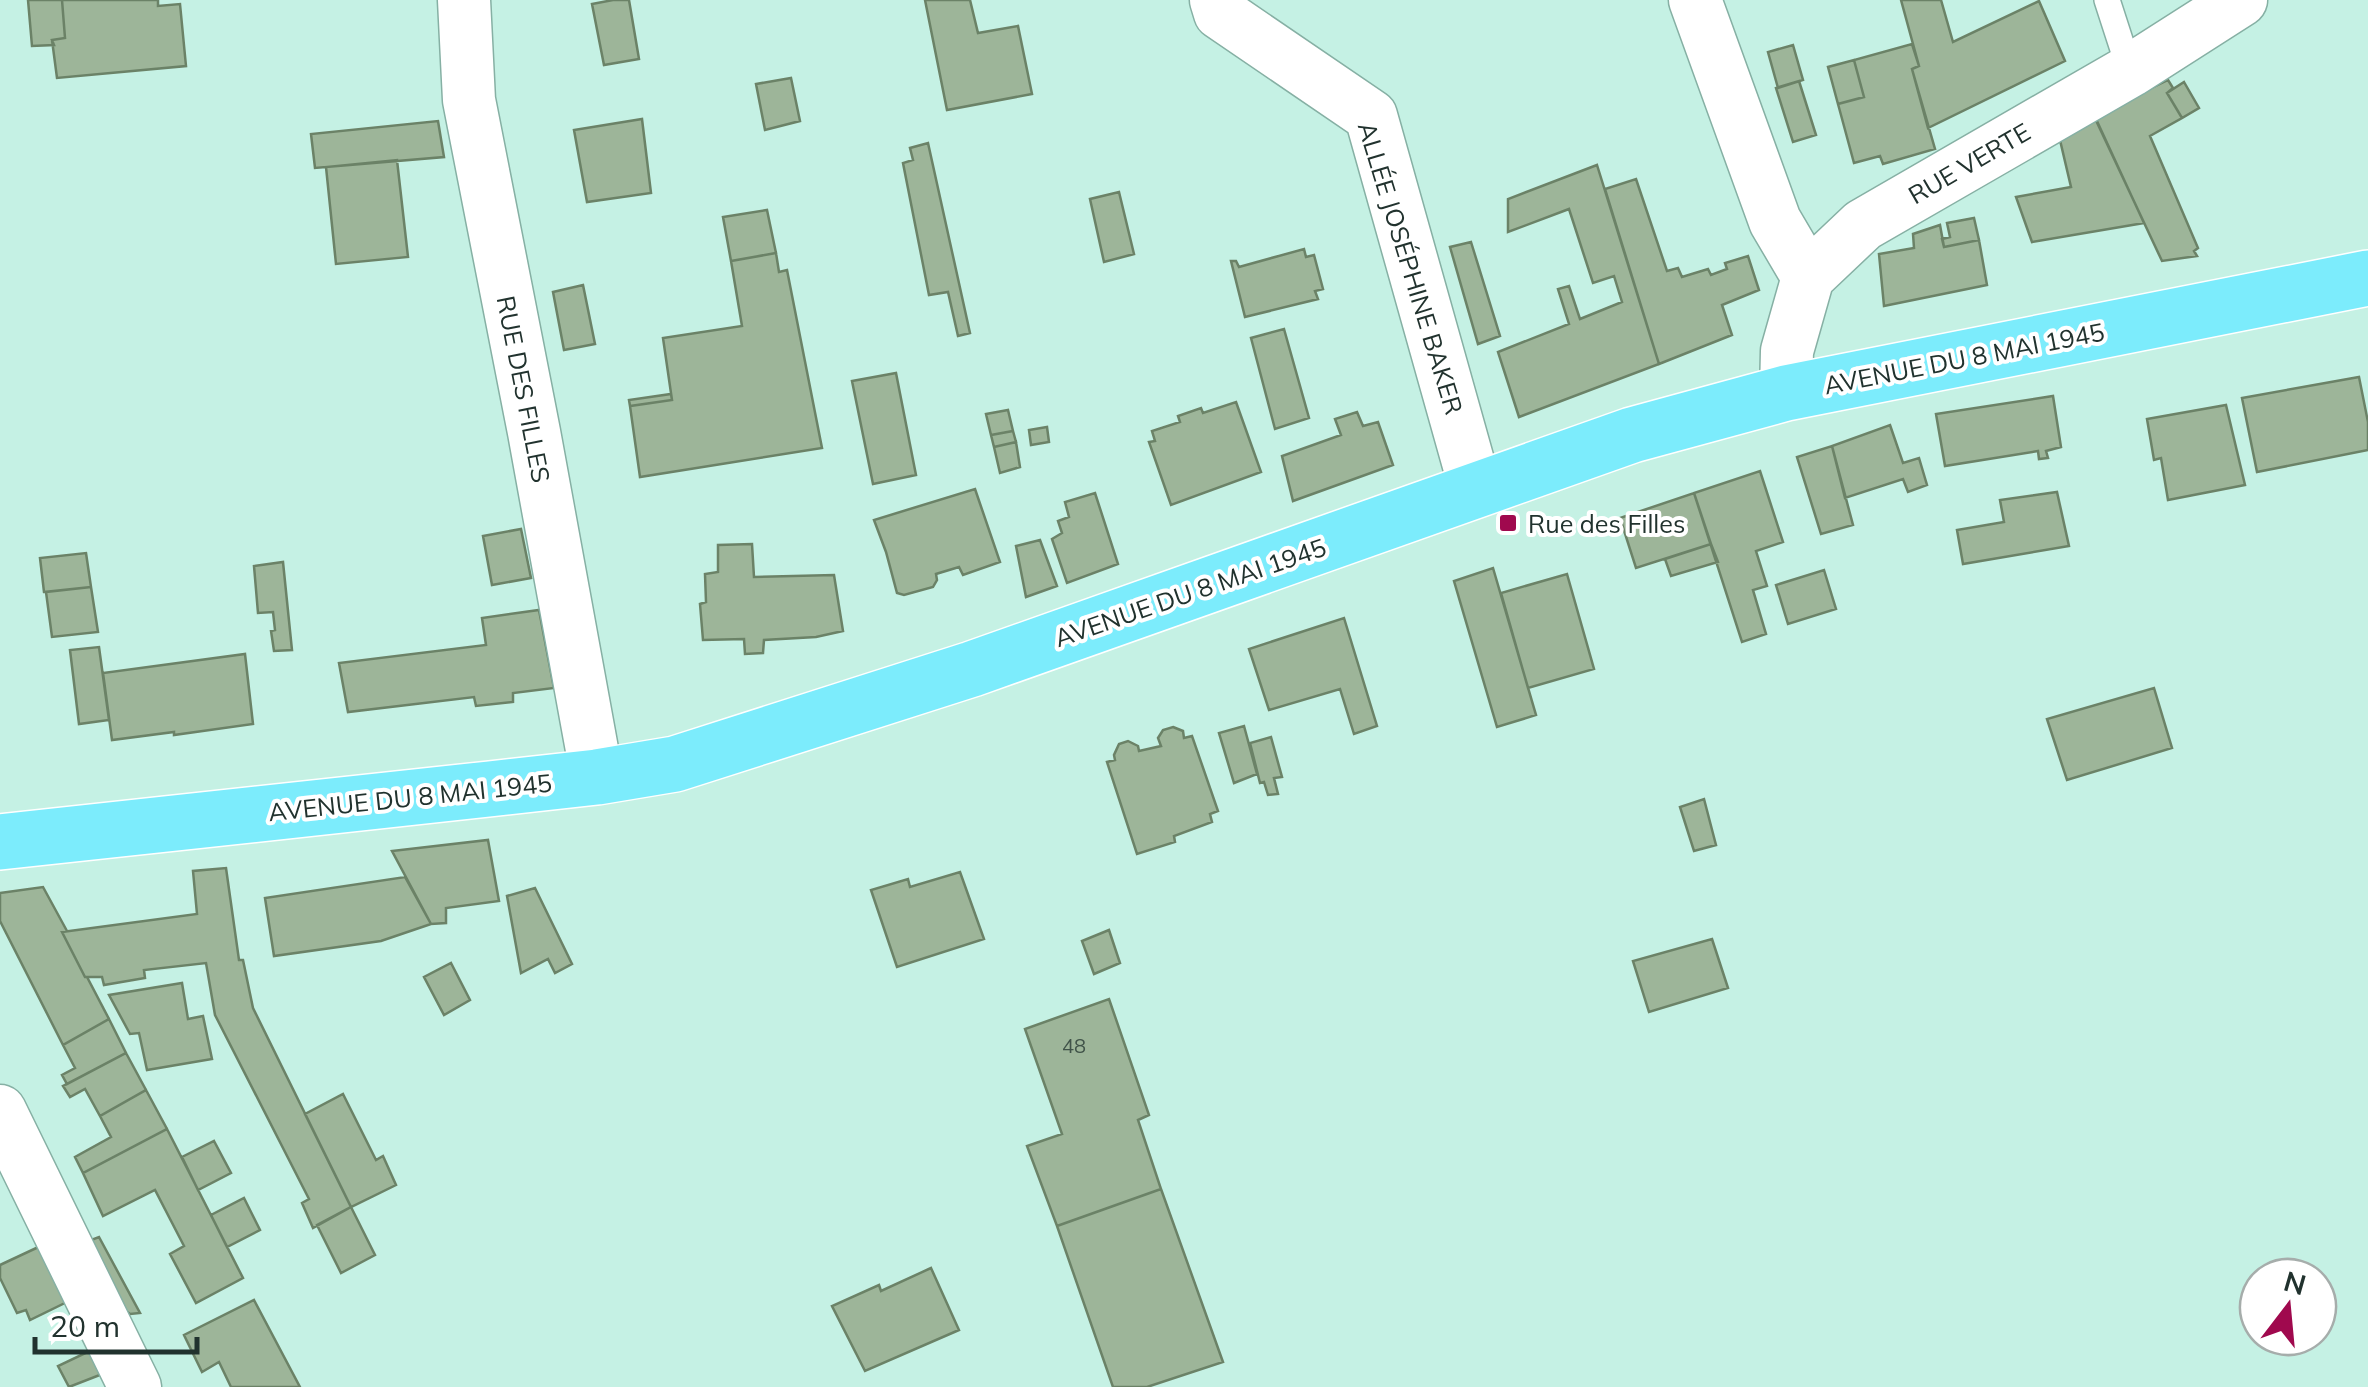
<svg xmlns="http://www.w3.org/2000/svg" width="2368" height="1387" font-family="Mulish,sans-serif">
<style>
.building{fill:#9db599;stroke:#6b8267;stroke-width:2.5}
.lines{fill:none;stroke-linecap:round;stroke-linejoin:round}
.service-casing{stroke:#86b0a4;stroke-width:28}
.minor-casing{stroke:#86b0a4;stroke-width:55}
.primary-casing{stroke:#fff;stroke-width:58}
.service{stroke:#fff;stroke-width:25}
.minor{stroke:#fff;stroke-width:52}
.primary{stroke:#7cecfc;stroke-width:55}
.poi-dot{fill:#a0094e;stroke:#fff;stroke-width:4}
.labels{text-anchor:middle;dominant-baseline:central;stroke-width:8;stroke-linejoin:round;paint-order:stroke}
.number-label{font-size:20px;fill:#405349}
.street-label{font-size:25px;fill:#21322e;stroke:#fff}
.poi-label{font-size:25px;fill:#21322e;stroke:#fff;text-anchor:start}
</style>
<rect width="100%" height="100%" fill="#c5f1e4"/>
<path class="building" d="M 28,0 L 62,0 L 65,38 L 52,40 L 54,45 L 32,46 Z
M 62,0 L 158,0 L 158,6 L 180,4 L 186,66 L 57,78 L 52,40 L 65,38 Z
M 613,0 L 629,0 L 639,59 L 604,65 L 592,4 Z
M 925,0 L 970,0 L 978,33 L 1018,26 L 1032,94 L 947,110 Z
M 1901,0 L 1941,0 L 1953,42 L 2039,1 L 2065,61 L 1928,128 L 1912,69 L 1919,66 Z
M 1912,44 L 1919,66 L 1912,69 L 1935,149 L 1883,164 L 1880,156 L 1854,163 L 1838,104 L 1864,97 L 1854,60 Z
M 1793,45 L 1803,80 L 1778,88 L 1768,52 Z
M 1854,60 L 1864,97 L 1838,104 L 1828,67 Z
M 791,78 L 800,121 L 765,130 L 756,84 Z
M 2168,80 L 2173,88 L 2167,93 L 2182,118 L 2150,136 L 2198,248 L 2194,251 L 2197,256 L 2162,261 L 2094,116 Z
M 1799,81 L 1816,135 L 1793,142 L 1776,88 Z
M 2184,82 L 2199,108 L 2182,118 L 2167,93 Z
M 642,119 L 651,193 L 587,202 L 574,130 Z
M 2096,119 L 2144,223 L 2032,242 L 2016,197 L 2071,187 L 2060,140 Z
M 438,121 L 444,157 L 315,168 L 311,134 Z
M 928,143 L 970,333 L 958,336 L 948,292 L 929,295 L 903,163 L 913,160 L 910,148 Z
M 397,160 L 408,257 L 336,264 L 326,167 Z
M 1597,165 L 1659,364 L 1519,417 L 1498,352 L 1569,324 L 1558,289 L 1569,286 L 1580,319 L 1622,302 L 1614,276 L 1593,283 L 1569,209 L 1508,232 L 1508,199 Z
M 1636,179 L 1667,271 L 1678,268 L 1682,277 L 1708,269 L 1711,275 L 1727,269 L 1725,263 L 1748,256 L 1759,290 L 1722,305 L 1732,335 L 1659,364 L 1605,189 Z
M 1119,192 L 1134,254 L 1104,262 L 1090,199 Z
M 767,210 L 776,253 L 731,261 L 723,217 Z
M 1974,218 L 1979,240 L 1944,247 L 1942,239 L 1950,237 L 1947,223 Z
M 1940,225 L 1944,247 L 1979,240 L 1987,285 L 1884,306 L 1879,254 L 1914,248 L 1913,234 Z
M 1471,242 L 1500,336 L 1478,344 L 1450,247 Z
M 1304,249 L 1306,257 L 1314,255 L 1323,289 L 1315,291 L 1318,299 L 1245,317 L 1231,261 L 1236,261 L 1239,267 Z
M 776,253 L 779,272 L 787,270 L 822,448 L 640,477 L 630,406 L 672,400 L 663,338 L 742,326 L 731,261 Z
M 583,285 L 595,344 L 564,350 L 553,292 Z
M 1284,329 L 1309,418 L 1275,429 L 1251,338 Z
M 896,373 L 916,475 L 873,484 L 852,381 Z
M 2359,377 L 2368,422 L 2368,450 L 2257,472 L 2242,398 Z
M 671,394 L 672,400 L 630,406 L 629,400 Z
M 2053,396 L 2061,447 L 2046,451 L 2048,458 L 2039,459 L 2038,451 L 1945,466 L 1936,414 Z
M 1236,402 L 1261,472 L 1171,505 L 1149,442 L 1155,441 L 1152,431 L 1180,422 L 1178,416 L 1201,408 L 1203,413 Z
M 2226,405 L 2245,485 L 2168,500 L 2161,458 L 2154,460 L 2147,419 Z
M 1008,410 L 1013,431 L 991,435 L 986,414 Z
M 1357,412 L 1363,426 L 1378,422 L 1393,465 L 1293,501 L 1282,456 L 1341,435 L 1335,419 Z
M 1890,425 L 1903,463 L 1919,458 L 1927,485 L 1908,492 L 1903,479 L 1845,498 L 1832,446 Z
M 1047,427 L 1049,442 L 1031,445 L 1029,430 Z
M 1013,431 L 1016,442 L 994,447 L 991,435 Z
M 1016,442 L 1020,467 L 1000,473 L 994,447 Z
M 1832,446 L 1853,525 L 1821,534 L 1797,457 Z
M 1760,471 L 1783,542 L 1756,551 L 1767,586 L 1753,590 L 1766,634 L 1742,642 L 1694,493 Z
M 975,489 L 1000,562 L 963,575 L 959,567 L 936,574 L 937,580 L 933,587 L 904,595 L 897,593 L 886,552 L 874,520 Z
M 2057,492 L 2069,546 L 1963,564 L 1957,530 L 2004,522 L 2000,500 Z
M 1095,493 L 1118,564 L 1067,583 L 1052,539 L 1062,533 L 1058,521 L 1069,517 L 1065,502 Z
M 1694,493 L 1711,544 L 1636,568 L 1620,518 Z
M 521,529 L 531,578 L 492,585 L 483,536 Z
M 1040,540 L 1057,586 L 1026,597 L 1016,546 Z
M 752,544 L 754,577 L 834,575 L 843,631 L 816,637 L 764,640 L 763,653 L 745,654 L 744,639 L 703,640 L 700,604 L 706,602 L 705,574 L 718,572 L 718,545 Z
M 1711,544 L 1718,562 L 1671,576 L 1665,559 Z
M 86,553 L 91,587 L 44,592 L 40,558 Z
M 283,562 L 292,650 L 274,651 L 271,631 L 275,630 L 273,612 L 258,613 L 254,566 Z
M 1493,568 L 1536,715 L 1497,727 L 1454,581 Z
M 1824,570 L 1836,609 L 1788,624 L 1776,585 Z
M 1567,574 L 1594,669 L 1528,688 L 1501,593 Z
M 91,587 L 98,632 L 52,637 L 46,592 Z
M 539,610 L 554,688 L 513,693 L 513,702 L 476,706 L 474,697 L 348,712 L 339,663 L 486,645 L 482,618 Z
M 1344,618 L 1377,726 L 1354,734 L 1340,689 L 1269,710 L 1249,649 Z
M 99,647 L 109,720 L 79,724 L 70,650 Z
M 245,654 L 253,724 L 174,735 L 174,732 L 112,740 L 103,673 Z
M 2154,688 L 2172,748 L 2067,780 L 2047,719 Z
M 1244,726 L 1257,774 L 1234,783 L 1219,733 Z
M 1173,727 L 1183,731 L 1184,738 L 1192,736 L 1218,811 L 1210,814 L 1212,822 L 1174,836 L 1175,842 L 1137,854 L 1107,762 L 1115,760 L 1114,755 L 1119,744 L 1128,741 L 1138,746 L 1139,751 L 1161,746 L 1158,738 L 1163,730 Z
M 1271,737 L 1282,777 L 1274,778 L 1278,794 L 1268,795 L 1264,782 L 1260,783 L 1250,743 Z
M 1704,799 L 1716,845 L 1694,851 L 1680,807 Z
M 488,840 L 499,901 L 446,908 L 446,923 L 431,924 L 392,851 Z
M 226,868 L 239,960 L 243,960 L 253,1008 L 351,1207 L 313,1228 L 302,1203 L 309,1199 L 215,1015 L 206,963 L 144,970 L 145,978 L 104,985 L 102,977 L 85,977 L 62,932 L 197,914 L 193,871 Z
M 960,872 L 984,939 L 897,967 L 871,890 L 908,879 L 910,887 Z
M 405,877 L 431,924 L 381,941 L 274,956 L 265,898 Z
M 43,887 L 67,931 L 62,932 L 85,977 L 87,977 L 109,1019 L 63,1045 L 0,921 L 0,893 Z
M 535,888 L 572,964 L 555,973 L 548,959 L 521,973 L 507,896 Z
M 1109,930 L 1120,963 L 1094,974 L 1082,941 Z
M 1712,939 L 1728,988 L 1649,1012 L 1633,961 Z
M 451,963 L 470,1000 L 444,1015 L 424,977 Z
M 182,983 L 188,1019 L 203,1016 L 212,1059 L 147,1070 L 139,1033 L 130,1034 L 109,995 Z
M 1109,999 L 1149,1115 L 1138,1120 L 1161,1189 L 1057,1226 L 1027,1146 L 1062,1134 L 1025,1029 Z
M 109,1019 L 126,1053 L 67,1084 L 62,1075 L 75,1068 L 63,1045 Z
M 126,1053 L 146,1090 L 100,1116 L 85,1089 L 70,1097 L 63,1086 Z
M 146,1090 L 167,1129 L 83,1173 L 75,1157 L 111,1137 L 100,1116 Z
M 343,1094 L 376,1160 L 383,1156 L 396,1185 L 351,1207 L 305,1114 Z
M 167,1129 L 243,1278 L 196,1303 L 170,1254 L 184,1246 L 155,1190 L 103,1216 L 83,1173 Z
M 214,1141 L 231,1173 L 198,1190 L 182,1157 Z
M 1161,1189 L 1223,1362 L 1147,1387 L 1113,1387 L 1057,1226 Z
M 244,1198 L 260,1230 L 227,1247 L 211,1215 Z
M 351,1207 L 375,1255 L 341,1273 L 317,1225 Z
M 99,1237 L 140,1313 L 130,1314 L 104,1294 L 78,1245 Z
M 47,1243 L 75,1298 L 30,1320 L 26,1310 L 17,1313 L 0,1278 L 0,1265 Z
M 931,1268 L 959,1330 L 865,1371 L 832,1306 L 879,1285 L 881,1291 Z
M 254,1300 L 300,1387 L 231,1387 L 219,1362 L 202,1372 L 184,1335 Z
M 98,1347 L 110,1371 L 69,1387 L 58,1366 Z"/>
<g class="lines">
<defs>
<path id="service" d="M 2107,0 L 2130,71"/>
<path id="minor" d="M 464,0 L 469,100 L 534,432 L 597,777
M 1216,0 L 1220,13 L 1371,116 L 1476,490
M 1695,0 L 1775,221 L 1808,277
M 1786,393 L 1787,351 L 1808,277 L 1863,225 L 2130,71 L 2241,0
M 0,1111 L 135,1387"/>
<path id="primary" d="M 0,842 L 489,789 L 597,777 L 675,764 L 972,669 L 1632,435 L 1786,393 L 2368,278"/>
</defs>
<use href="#service" class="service-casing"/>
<use href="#minor" class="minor-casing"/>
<use href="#primary" class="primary-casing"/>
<use href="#service" class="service"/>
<use href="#minor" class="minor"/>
<use href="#primary" class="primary"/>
</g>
<rect class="poi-dot" x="1498" y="513" width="20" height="20" rx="5"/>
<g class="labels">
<g class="number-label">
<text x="1074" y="1045">48</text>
</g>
<g class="street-label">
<text transform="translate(1969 163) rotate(-30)">RUE VERTE</text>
<text transform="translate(1411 268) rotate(73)">ALLÉE JOSÉPHINE BAKER</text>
<text transform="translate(1964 358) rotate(-11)">AVENUE DU 8 MAI 1945</text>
<text transform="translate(524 389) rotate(79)">RUE DES FILLES</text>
<text transform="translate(1190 592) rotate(-19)">AVENUE DU 8 MAI 1945</text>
<text transform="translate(410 797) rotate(-6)">AVENUE DU 8 MAI 1945</text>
</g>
<g class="poi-label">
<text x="1528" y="523">Rue des Filles</text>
</g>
</g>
<g transform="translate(2288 1307) rotate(16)"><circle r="48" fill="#ffffff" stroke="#a6adab" stroke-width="2.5"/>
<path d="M0-8L18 38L0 25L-18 38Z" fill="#a0094e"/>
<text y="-15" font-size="28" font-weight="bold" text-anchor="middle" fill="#21322e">N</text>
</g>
<path d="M35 1337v15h162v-15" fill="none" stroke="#21322e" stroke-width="5"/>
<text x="50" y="1337" font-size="30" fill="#21322e" stroke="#ffffff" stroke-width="8" paint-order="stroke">20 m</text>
</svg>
